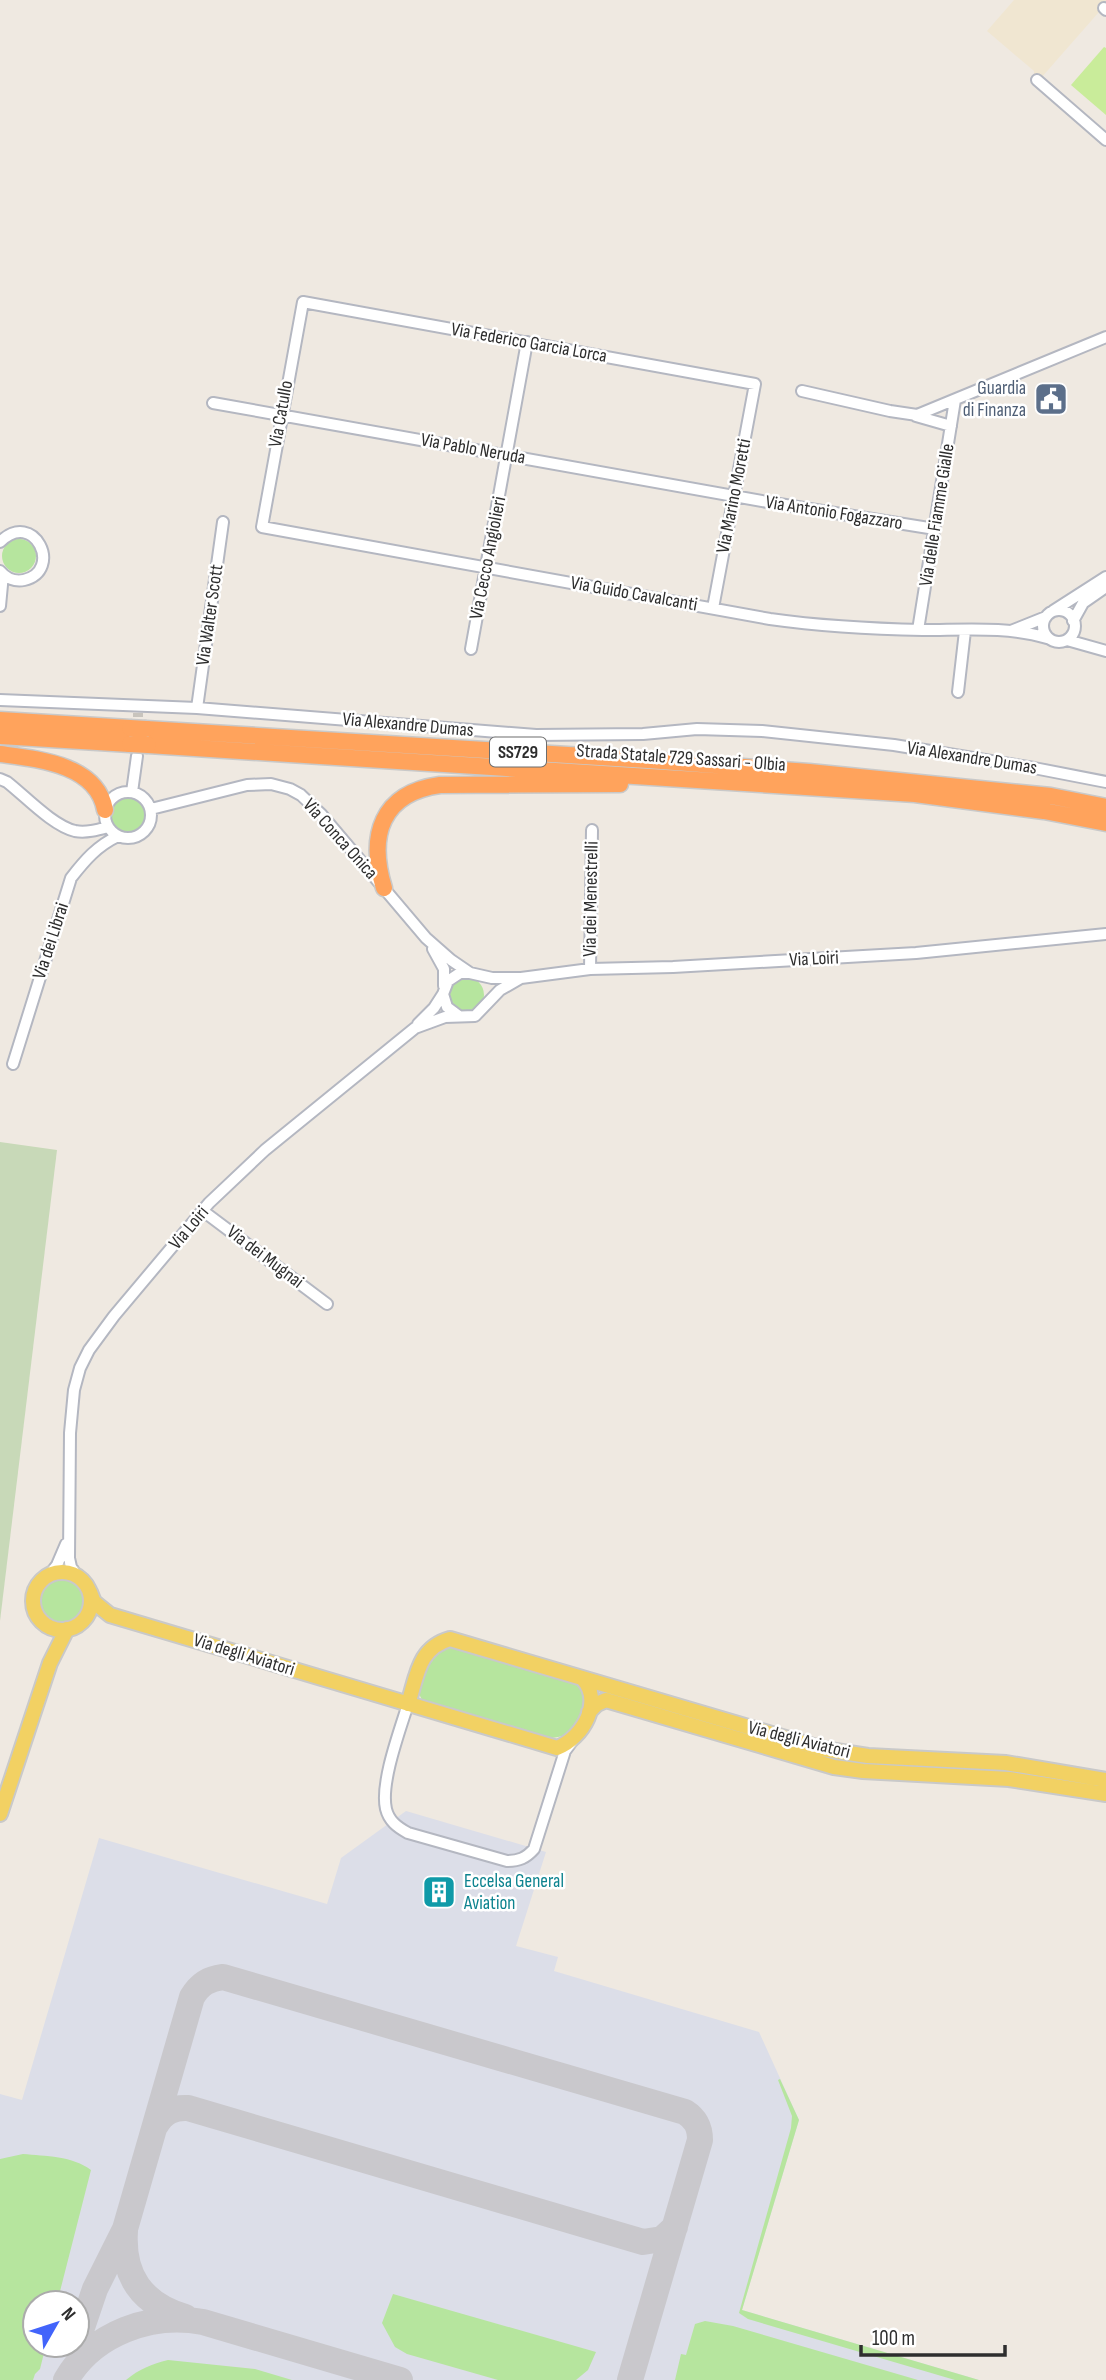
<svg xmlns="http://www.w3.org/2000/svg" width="1106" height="2380" font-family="'Sofia Sans Condensed',sans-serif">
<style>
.education{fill:#f0e6d1}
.airport{fill:#dcdee8;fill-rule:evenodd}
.green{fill:#b6e59e}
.cemetery{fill:#c8d9b8}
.pitch{fill:#c9ec9a}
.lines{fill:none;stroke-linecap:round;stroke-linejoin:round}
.taxiway{stroke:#c9c8cc;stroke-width:26}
.minor-tunnel{stroke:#c8c4bd;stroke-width:10;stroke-dasharray:10 5;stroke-linecap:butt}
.minor-casing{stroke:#b4b7c1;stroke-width:14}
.major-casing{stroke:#c9c9c9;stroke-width:18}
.highway-casing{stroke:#c9c9c9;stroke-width:19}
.minor{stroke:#fff;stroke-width:10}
.major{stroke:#f2d163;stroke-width:14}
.highway{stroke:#ffa35c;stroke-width:16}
.highway-bridge-casing{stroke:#c9c9c9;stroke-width:19;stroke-linecap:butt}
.highway-bridge{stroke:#ffa35c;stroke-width:16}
.labels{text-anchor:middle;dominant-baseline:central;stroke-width:5;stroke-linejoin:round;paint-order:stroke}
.shield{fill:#fff;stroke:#6d6d6d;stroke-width:2}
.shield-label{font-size:18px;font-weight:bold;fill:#2e2e2e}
.street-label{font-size:19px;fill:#2e2e2e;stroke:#fff}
.service-label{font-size:19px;fill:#4e5e75;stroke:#fff;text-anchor:end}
.culture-label{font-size:19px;fill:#0d838f;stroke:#fff;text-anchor:start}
</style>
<rect width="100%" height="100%" fill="#efe9e1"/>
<path class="education" d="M 1014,0 L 1106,0 L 1106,4 L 1041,78 L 1034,74 L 1034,71 L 987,31 Z"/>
<path class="airport" d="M 406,1811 L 546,1852 L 516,1946 L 558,1957 L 554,1971 L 759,2032 L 799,2120 L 742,2310 L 979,2380 L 0,2380 L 0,2094 L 22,2100 L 99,1838 L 327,1904 L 341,1858 ZM 35,2303 L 77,2303 L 77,2345 L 35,2345 Z"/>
<path class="green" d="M2 556a17 17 0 1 1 34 0a17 17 0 1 1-34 0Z
M111 815a17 17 0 1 1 34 0a17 17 0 1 1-34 0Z
M448 995a18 18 0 1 1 36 0a18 18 0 1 1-36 0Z
M39 1600a23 23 0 1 1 46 0a23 23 0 1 1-46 0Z
M 450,1646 L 579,1684 L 583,1687 C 587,1711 580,1737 551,1738 L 422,1700 L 418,1692 C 427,1666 424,1657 450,1646 Z
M 780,2079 L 799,2120 L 742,2310 L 979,2380 L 955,2380 L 748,2319 L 739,2313 L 791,2128 L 792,2116 L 778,2080 Z
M 23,2154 C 45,2156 73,2156 91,2170 L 57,2303 L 35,2303 L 35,2345 L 46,2345 L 40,2369 L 35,2374 L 33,2380 L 0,2380 L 0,2159 Z
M 393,2294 L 596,2352 L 588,2370 L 576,2380 L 498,2380 L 407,2354 L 395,2347 L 382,2323 Z
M 705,2321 L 733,2326 L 918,2380 L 675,2380 L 681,2354 L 686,2355 L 695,2324 Z
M 168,2360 L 255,2369 L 292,2380 L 126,2380 C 139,2369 152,2364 168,2360 Z"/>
<path class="cemetery" d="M 0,1142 L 57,1150 L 0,1621 Z"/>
<path class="pitch" d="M 1104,47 L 1106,48 L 1106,115 L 1071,85 Z"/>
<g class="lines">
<path class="taxiway" d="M 156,2125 C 163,2113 173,2107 188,2108 L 643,2242 L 662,2239 L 675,2227
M 125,2231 C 122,2276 142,2304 185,2317
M 77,2342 L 95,2289 L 125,2229 L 192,1997 C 200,1984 208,1979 223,1977 L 685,2112 C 696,2119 700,2127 700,2140 L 630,2380
M 66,2380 C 93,2333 152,2312 203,2322 L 400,2380"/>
<path class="minor-tunnel" d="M 138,732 L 138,713"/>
<defs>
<path id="minor" d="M 1104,8 L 1106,10
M 1037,80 L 1106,140
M 802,391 L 890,411 L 917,415 L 1106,337
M 213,403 L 773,503 L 935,529
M 916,416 L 951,426
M 0,542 C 34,508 64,571 24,580 C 15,582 6,578 0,571
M 0,606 L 3,574
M 713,608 L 755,384 L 303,302 L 262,527 L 770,619 C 820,626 872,629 923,630 C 963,630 1008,626 1047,638
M1043 626a16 16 0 1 1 32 0a16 16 0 1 1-32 0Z
M 1053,611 L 1106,577
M 1073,621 L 1083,603 L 1106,587
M 918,630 L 955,400
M 1011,631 L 1046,617
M 1067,640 L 1106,651
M 471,649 L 527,342
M 958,692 L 965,631
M 0,700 L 197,708 L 536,735 L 643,734 L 697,729 L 762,731 L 894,745 L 1034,768 L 1106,782
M 197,708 L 223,522
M 0,779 L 7,782 C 25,796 53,826 75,831 C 86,833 97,830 108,827
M105 815a23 23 0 1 1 46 0a23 23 0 1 1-46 0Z
M 132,792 L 137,756
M 151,809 L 247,785 L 271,784 L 290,789 L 301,795 L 321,814 L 426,938 L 451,960 L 470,973
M 433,949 L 444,969 L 444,986
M 590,969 L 592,830
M 459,1016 L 447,1007 L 443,994 L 448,981 L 460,973 L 470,973 L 492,978 L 521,978 L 590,969 L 673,967 L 916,953 L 1106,934
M 418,1024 L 434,1008 L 443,994
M 13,1064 L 71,878 C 85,860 97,846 118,836
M 203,1211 L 327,1304
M 50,1574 L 57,1565 L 66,1544
M 77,1576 L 71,1567 L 69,1558 L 70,1433 L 74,1390 L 80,1368 L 89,1350 L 114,1316 L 209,1203 L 265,1150 L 415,1028 L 445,1017 L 475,1016 L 500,990 L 521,978
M 408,1704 C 400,1730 380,1783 386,1809 C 389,1821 397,1827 408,1833 L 507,1861 C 519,1861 526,1858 534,1849 L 565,1751 L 573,1740"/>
<path id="major" d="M33 1601a29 29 0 1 1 58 0a29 29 0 1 1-58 0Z
M 90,1592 L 94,1602 L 110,1615 L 557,1748 C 583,1738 604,1701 582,1678
M 408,1704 C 417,1676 418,1648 450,1639 L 823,1749 L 868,1756 L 1006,1763 L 1106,1780
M 589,1712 L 597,1704 L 606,1700 L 834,1767 L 863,1771 L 1009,1779 L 1106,1794
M 0,1814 L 50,1663 L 67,1629"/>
<path id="highway" d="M 0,720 L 130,728
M 146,729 L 648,760 L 809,772 L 1051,796 L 1106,807
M 0,736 L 130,744
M 148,745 L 915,794 L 1044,811 L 1106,823
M 0,754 C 37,759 97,764 105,810
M 384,888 C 368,836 381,793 440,785 L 620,784"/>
</defs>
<use href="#minor" class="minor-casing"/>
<use href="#major" class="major-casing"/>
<use href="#highway" class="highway-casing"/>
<use href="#minor" class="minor"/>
<use href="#major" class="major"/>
<use href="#highway" class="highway"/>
<defs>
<path id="highway-bridge" d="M 130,728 L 146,729
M 130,744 L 148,745"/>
</defs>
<use href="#highway-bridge" class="highway-bridge-casing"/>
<use href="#highway-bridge" class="highway-bridge"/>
</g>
<defs>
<symbol id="civic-square" viewBox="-11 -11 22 22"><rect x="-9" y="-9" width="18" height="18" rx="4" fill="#5c6f8a" stroke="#fff"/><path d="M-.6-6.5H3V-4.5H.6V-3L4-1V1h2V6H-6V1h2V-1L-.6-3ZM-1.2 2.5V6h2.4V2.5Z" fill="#fff"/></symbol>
<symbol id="building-square" viewBox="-11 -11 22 22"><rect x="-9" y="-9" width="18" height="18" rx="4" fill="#0f9aa8" stroke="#fff"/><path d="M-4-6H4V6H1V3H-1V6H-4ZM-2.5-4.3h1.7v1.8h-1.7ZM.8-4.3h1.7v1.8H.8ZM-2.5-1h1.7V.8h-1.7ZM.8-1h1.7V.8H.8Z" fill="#fff"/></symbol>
</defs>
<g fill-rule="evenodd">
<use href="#civic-square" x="1032" y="380" width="38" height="38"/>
<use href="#building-square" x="420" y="1873" width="38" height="38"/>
</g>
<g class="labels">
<rect class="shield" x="490" y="737.5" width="56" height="29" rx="5"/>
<g class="shield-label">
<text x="518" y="752">SS729</text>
</g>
<g class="street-label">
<text transform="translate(529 343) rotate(10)">Via Federico Garcia Lorca</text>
<text transform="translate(281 414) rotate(-80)">Via Catullo</text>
<text transform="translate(473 449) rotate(10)">Via Pablo Neruda</text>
<text transform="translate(734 496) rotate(-79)">Via Marino Moretti</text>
<text transform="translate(834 513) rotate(9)">Via Antonio Fogazzaro</text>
<text transform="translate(937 515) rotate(-81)">Via delle Fiamme Gialle</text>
<text transform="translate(488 558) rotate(-79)">Via Cecco Angiolieri</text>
<text transform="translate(634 594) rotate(10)">Via Guido Cavalcanti</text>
<text transform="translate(210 615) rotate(-82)">Via Walter Scott</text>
<text transform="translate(408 725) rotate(5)">Via Alexandre Dumas</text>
<text transform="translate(681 758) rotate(4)">Strada Statale 729 Sassari - Olbia</text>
<text transform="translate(972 758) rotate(9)">Via Alexandre Dumas</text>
<text transform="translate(340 839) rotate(48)">Via Conca Onica</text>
<text transform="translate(591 899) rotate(-89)">Via dei Menestrelli</text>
<text transform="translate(51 941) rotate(-72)">Via dei Librai</text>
<text transform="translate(814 959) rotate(-3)">Via Loiri</text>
<text transform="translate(189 1228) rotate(-50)">Via Loiri</text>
<text transform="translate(265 1257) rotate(37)">Via dei Mugnai</text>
<text transform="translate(244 1655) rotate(17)">Via degli Aviatori</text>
<text transform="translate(799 1740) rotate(14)">Via degli Aviatori</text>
</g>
<g class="service-label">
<text x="1026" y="388">Guardia<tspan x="1026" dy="22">di Finanza</tspan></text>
</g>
<g class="culture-label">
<text x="464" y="1881">Eccelsa General<tspan x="464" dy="22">Aviation</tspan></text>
</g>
</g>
<g transform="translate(56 2324) rotate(51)"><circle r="33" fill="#ffffff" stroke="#ababab" stroke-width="2"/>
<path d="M0-5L12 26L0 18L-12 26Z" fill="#4264fb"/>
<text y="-10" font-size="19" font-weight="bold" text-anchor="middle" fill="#2e2e2e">N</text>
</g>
<path d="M861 2345v10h144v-10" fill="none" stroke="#2e2e2e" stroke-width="3.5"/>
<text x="872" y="2345" font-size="21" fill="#2e2e2e" stroke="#ffffff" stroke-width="5" paint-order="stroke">100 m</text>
</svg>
